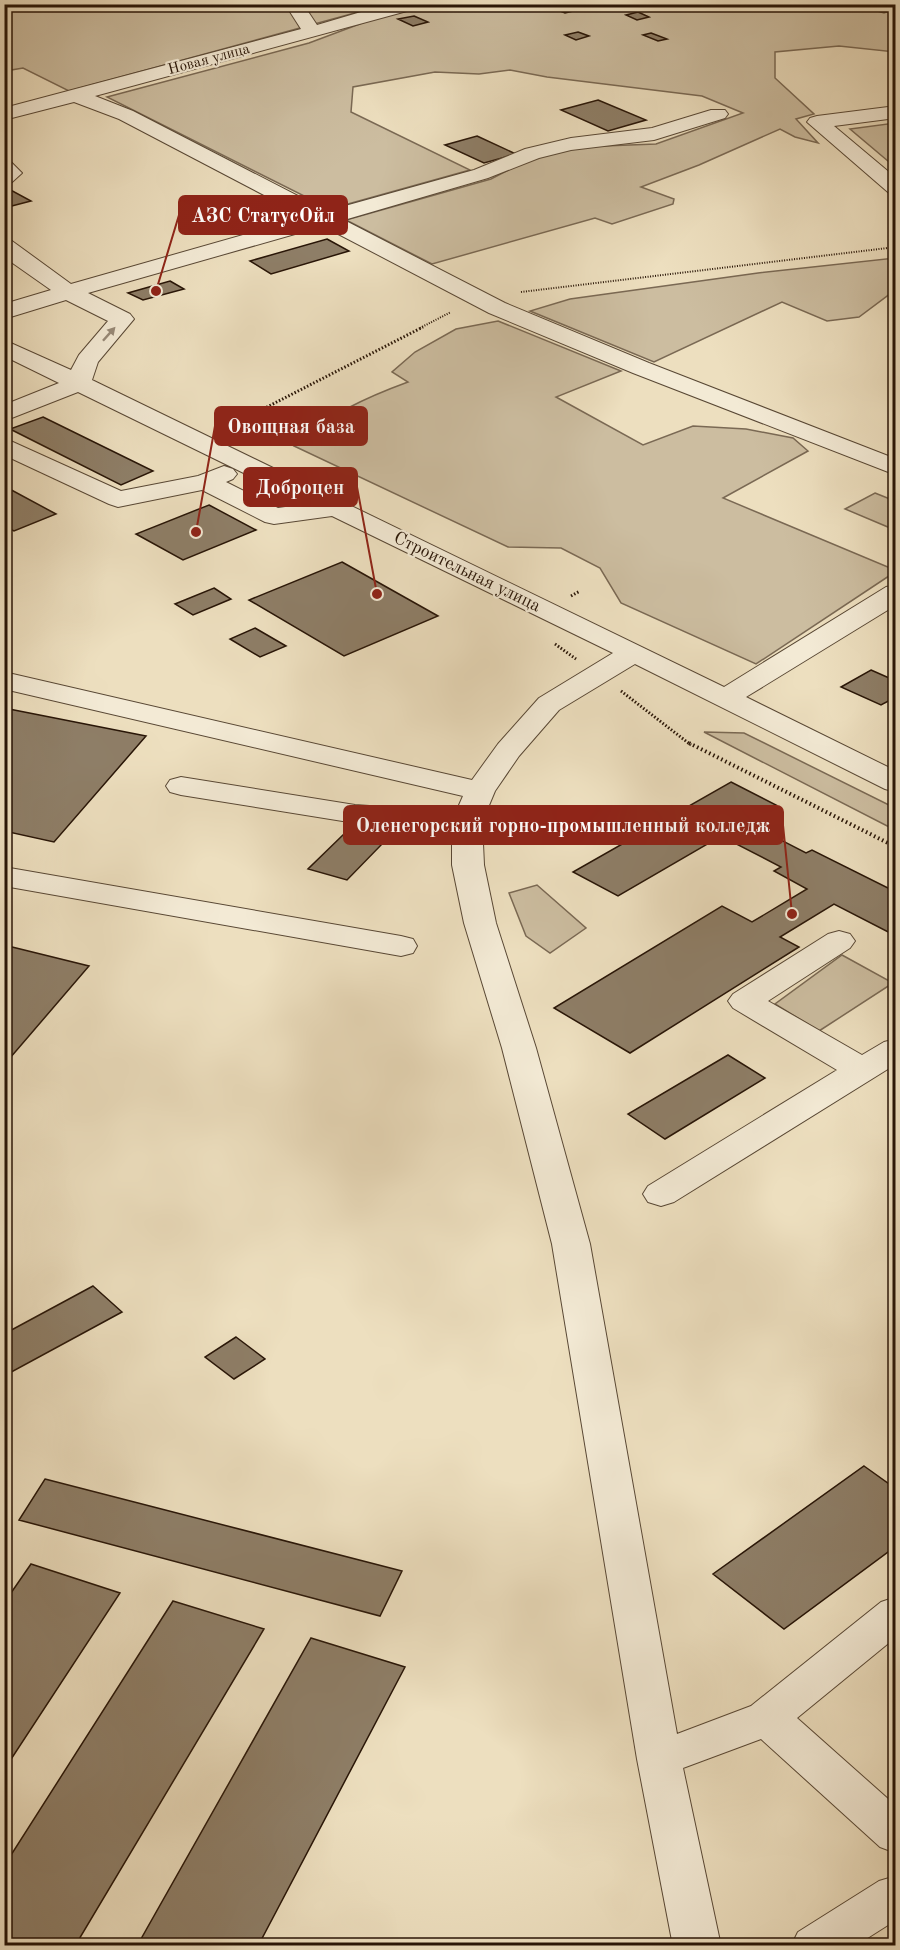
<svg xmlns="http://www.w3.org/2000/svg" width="900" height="1950" font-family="'Old Standard TT',serif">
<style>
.green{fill:#ccbda0;stroke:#7a6954;stroke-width:1.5}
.building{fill:#8e7e67;stroke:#281507;stroke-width:1.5}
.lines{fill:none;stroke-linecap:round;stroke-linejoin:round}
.minor-casing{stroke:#594835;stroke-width:2}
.path-far2{stroke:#281507;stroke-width:2;stroke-dasharray:1 1.5;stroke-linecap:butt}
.path-far1{stroke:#281507;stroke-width:3;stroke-dasharray:1.5 2;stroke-linecap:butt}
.path{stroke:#281507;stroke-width:4;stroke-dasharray:1.5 3;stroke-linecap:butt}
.minor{fill:#f3ead5;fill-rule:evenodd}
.oneway{fill:#988a78}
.labels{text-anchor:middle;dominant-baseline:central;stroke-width:4.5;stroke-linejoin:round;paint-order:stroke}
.far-street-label{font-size:15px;fill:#281507;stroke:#f3ead5}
.street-label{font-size:18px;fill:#281507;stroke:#f3ead5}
.leader{fill:none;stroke:#8f2418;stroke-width:2}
.callout-dot{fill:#8f2418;stroke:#f3ead5;stroke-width:2}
.callout{fill:#8f2418;stroke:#8f2418;stroke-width:2}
.callout-label{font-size:20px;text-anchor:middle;font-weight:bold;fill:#fff}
</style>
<rect width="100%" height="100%" fill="#eddfbf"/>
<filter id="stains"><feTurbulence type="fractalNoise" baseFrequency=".00333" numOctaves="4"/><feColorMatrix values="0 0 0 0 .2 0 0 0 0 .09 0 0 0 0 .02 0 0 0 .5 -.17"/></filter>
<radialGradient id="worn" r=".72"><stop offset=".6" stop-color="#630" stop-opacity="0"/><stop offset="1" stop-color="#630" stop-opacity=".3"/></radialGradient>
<path class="green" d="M 875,4 L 871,9 L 884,13 L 895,9 L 895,52 L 839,46 L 775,52 L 775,78 L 814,114 L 796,119 L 818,143 L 795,137 L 780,129 L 699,165 L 641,187 L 674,199 L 673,204 L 612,224 L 595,218 L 432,264 L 346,220 L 491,179 L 528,160 L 577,147 L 656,144 L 743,113 L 702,96 L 547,77 L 510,70 L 479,74 L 435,72 L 353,87 L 351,112 L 470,170 L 330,209 L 107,97 L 309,43 L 373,19 L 432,5 Z
M 4,5 L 384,5 L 69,91 L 23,68 L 5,71 Z
M 895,123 L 895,167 L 850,129 Z
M 895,258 L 895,290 L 859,317 L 827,321 L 782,302 L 654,362 L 530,311 L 570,299 L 758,273 Z
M 498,321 L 621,371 L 556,397 L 643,445 L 693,426 L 746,429 L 793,438 L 808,451 L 723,498 L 895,570 L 895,572 L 756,664 L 621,603 L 600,568 L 561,548 L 508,547 L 294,446 C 327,415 367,397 408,382 L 392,372 L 415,352 L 456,329 Z
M 875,493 L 895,501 L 895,530 L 845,509 Z
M 704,732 L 744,733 L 895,808 L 895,830 Z
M 537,885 L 586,928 L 550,953 L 526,936 L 509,893 Z
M 842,955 L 893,983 L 819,1031 L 775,1004 Z"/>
<path class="building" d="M 562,4 L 577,10 L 565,13 L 550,7 Z
M 638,12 L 649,17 L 637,20 L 626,15 Z
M 414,16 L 428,22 L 413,26 L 398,19 Z
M 578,32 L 589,36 L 576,40 L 565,35 Z
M 651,33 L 667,39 L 658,41 L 643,35 Z
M 598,100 L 646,120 L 608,131 L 561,110 Z
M 477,136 L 516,154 L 484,163 L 445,145 Z
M 4,188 L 7,188 L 31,201 L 4,208 Z
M 327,239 L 349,251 L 271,274 L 250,261 Z
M 170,281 L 184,289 L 143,300 L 128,293 Z
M 43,417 L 153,471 L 121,485 L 10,429 Z
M 4,486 L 56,514 L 14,531 L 4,526 Z
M 209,505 L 256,530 L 183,560 L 136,534 Z
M 342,562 L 438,616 L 344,656 L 249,600 Z
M 214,588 L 231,599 L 193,615 L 175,604 Z
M 255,628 L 286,646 L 260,657 L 230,639 Z
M 871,670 L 896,681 L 896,697 L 881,705 L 841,687 Z
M 4,708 L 146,736 L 54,842 L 4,831 Z
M 731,782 L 776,805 L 746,822 L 806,853 L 812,850 L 896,892 L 896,936 L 834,904 L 780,937 L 799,947 L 630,1053 L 554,1008 L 722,906 L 752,922 L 807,889 L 774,871 L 781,867 L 721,836 L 618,896 L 573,872 Z
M 346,832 L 384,842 L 347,880 L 308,869 Z
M 4,945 L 89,966 L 4,1065 Z
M 728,1055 L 765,1078 L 665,1139 L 628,1114 Z
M 93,1286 L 122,1312 L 4,1376 L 4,1334 Z
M 236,1337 L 265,1359 L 234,1379 L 205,1357 Z
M 864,1466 L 896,1489 L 896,1546 L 784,1629 L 713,1574 Z
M 45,1479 L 402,1571 L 380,1616 L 19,1520 Z
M 31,1564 L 120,1593 L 4,1770 L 4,1603 Z
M 173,1601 L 264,1629 L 75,1946 L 4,1946 L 4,1866 Z
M 311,1638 L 405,1667 L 258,1946 L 137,1946 Z"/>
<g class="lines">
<defs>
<path id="minor" d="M 285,4 L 303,4 L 317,25 L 388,4 L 421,4 L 418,8 L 95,96 L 133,111 L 327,211 L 474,170 L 525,149 L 571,138 L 652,128 L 711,110 L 725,110 L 728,114 L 725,118 L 654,140 L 571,150 L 539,158 L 488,178 L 344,220 L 505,303 L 649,363 L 896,459 L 896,475 L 633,373 L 489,313 L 323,226 L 88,293 L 130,314 L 134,319 L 98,362 L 92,380 L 724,687 L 886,587 L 896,585 L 896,605 L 746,697 L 896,771 L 896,792 L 885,789 L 635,664 L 559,710 L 519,756 L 495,791 L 482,822 L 484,865 L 496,923 L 536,1048 L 590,1244 L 677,1734 L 751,1706 L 881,1602 L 896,1597 L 896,1637 L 797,1718 L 896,1806 L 896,1853 L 880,1847 L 761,1739 L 683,1768 L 721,1946 L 673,1946 L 637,1759 L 552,1244 L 502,1048 L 464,923 L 452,865 L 452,830 L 355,823 L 181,795 L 170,792 L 166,786 L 170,780 L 181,777 L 355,805 L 456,812 L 463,796 L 4,689 L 4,672 L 472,780 L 498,744 L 539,698 L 613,653 L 332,516 L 274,524 L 265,522 L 202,490 L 118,507 L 109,504 L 4,455 L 4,438 L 121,491 L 198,476 L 224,466 L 233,469 L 237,474 L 233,479 L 226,482 L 278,508 L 307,504 L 78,392 L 4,421 L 4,405 L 59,383 L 4,356 L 4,340 L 71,370 L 79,355 L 108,321 L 66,300 L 4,319 L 4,304 L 51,290 L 4,257 L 4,240 L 12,241 L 71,284 L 306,217 L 119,119 L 74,102 L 4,120 L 4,108 L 301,29 Z
M 896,106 L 896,118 L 834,126 L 896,178 L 896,195 L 889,193 L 807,122 L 810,118 L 817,116 Z
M 4,160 L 11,162 L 22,173 L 11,183 L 4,185 Z
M 4,867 L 401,936 L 413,939 L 417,946 L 413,953 L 401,956 L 4,886 Z
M 839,931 L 850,934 L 855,941 L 850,948 L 768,1001 L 862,1055 L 884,1042 L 896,1039 L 896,1064 L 674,1202 L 661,1206 L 648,1202 L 643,1194 L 648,1186 L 837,1070 L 733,1008 L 728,1001 L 733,994 L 828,934 Z
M 896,1876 L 896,1920 L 855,1946 L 791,1946 L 798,1932 L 879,1881 Z"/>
</defs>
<use href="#minor" class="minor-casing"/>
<path class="path-far2" d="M 521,292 L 896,247
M 420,328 L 451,312"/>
<path class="path-far1" d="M 226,428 L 423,327
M 571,596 L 580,591
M 555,644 L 576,659
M 621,691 L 691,745"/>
<path class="path" d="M 689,743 L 896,847"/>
<use href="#minor" class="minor"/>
</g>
<defs><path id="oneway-solid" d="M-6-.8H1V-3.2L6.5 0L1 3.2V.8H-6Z" transform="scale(1.5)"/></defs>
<use class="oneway" href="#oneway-solid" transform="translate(109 334) rotate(-48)"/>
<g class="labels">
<g class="far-street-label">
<text transform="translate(209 60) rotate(-15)">Новая улица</text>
</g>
<g class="street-label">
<text transform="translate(467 572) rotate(26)">Строительная улица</text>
</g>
</g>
<path class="leader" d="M156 291L179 215M196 532L215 426M377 594L357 487M792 914L783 825"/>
<g class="callout-dot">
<circle cx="156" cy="291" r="6"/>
<circle cx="196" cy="532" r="6"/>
<circle cx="377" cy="594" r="6"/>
<circle cx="792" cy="914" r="6"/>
</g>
<g class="callout">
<rect x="179" y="196" width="168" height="38" rx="6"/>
<rect x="215" y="407" width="152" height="38" rx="6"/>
<rect x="244" y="468" width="113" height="38" rx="6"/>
<rect x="344" y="806" width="439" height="38" rx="6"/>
</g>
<g class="callout-label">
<text x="263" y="222">АЗС СтатусОйл</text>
<text x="291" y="433">Овощная база</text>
<text x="300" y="494">Доброцен</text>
<text x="563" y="832">Оленегорский горно-промышленный колледж</text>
</g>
<rect width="900" height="1950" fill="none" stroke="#eddfbf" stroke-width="24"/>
<rect x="6" y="6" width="888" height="1938" fill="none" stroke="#281507" stroke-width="3"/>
<rect x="12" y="12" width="876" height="1926" fill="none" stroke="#281507" stroke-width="1.5"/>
<rect width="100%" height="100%" filter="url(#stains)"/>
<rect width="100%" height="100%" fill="url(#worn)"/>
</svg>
